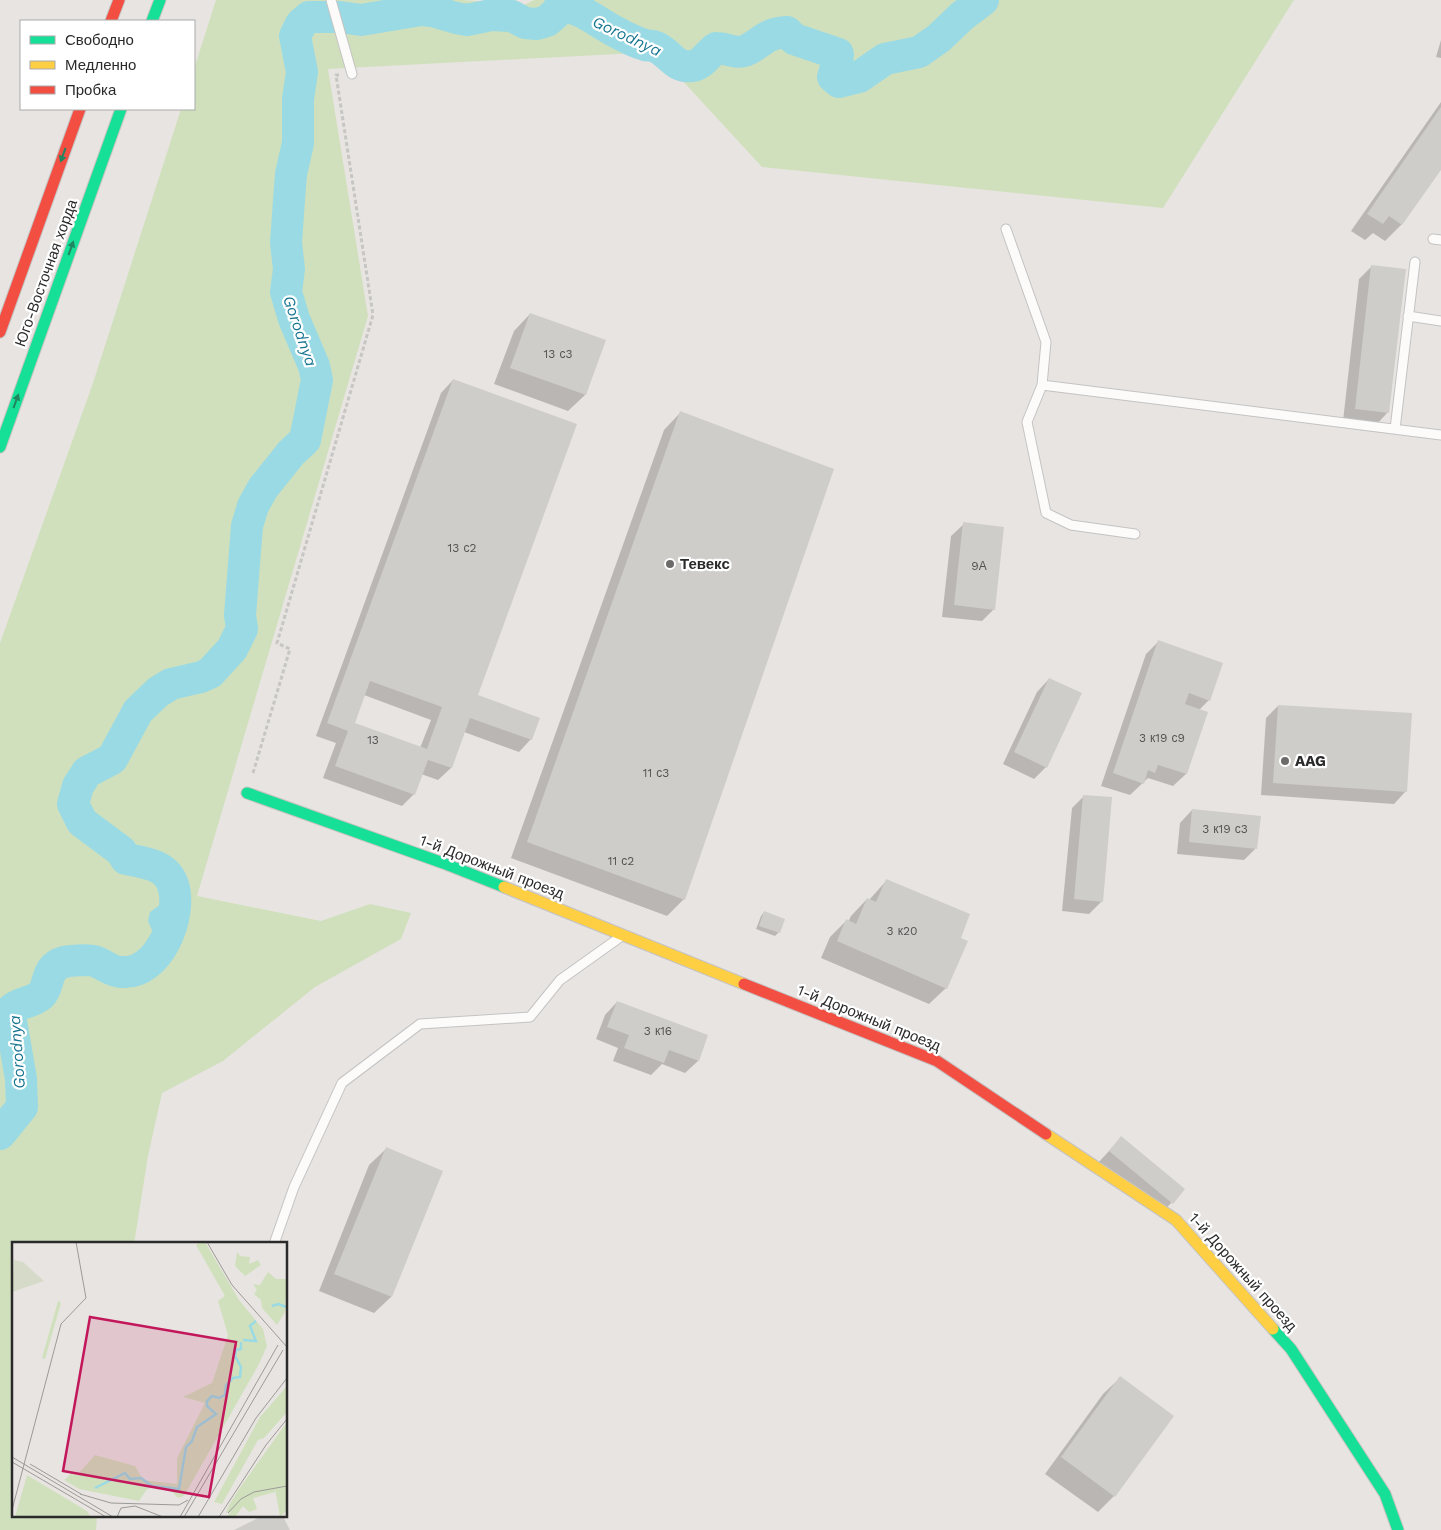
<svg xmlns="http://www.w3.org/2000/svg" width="1441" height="1530" font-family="'Work Sans',sans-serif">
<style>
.green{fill:#d0e0bd}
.water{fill:#9adae4}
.shadow{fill:#0003;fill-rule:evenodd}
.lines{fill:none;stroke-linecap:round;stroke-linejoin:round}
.river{stroke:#9adae4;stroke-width:32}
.building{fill:#cfcdca;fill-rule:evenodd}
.lane-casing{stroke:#c4c3c3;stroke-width:11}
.fast-casing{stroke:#c4c3c3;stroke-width:13}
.slow-casing{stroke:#c4c3c3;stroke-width:13}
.jam-casing{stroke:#c4c3c3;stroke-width:13}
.path{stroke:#c6c6c5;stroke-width:3;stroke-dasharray:4 2.5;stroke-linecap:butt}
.lane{stroke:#fcfbfa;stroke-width:9}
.fast{stroke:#16e098;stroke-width:11}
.slow{stroke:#ffcf43;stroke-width:11}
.jam{stroke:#f24e42;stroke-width:11}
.oneway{fill:#208561}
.poi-dot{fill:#6c6b6a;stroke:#fff;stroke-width:2}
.labels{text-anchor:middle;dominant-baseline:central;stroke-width:4.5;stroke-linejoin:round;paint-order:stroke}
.number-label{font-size:12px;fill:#545453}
.street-label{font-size:15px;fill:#2a2a2a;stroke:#fff}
.poi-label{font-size:15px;font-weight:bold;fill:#2a2a2a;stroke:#fff;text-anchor:start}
.water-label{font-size:16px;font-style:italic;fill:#187691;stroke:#fff}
.inset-river{fill:none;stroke:#9adae4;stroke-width:2.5}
.inset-road{fill:none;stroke:#9c9a98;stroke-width:1}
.view{fill:#c2185b;fill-opacity:0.15;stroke:#c2185b;stroke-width:2.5}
.inset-edge{fill:none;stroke:#2a2a2a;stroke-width:2.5}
</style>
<rect width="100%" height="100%" fill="#e8e4e1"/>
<path class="green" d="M 216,0 L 462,0 L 524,5 L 534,0 L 1294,0 L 1163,208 L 762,167 L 656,52 L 328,69 L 368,316 L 197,896 L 321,921 L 370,904 L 411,913 L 401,939 L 315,987 L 223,1061 L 162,1093 L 148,1156 L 134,1244 L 14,1244 L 14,1516 L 97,1516 L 96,1530 L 0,1530 L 0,643 L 93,383 L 181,109 L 194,109 L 194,69 Z"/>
<path class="water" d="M 168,899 C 172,901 183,904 185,909 C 193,922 180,937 172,946 L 158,944 L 148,921 L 150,912 Z"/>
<path class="shadow" d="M 1441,40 L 1441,58 L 1436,57 Z
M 1441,102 L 1441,168 L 1402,224 L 1385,241 L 1373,233 L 1365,240 L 1351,231 Z
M 1372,266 L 1388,412 L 1376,425 L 1343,421 L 1359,279 Z
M 530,314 L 604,341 L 585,395 L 568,411 L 494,384 L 514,331 Z
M 453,380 L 477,696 L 531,739 L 519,752 L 464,732 L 451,768 L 438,780 L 421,774 L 414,794 L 402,806 L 323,778 L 336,743 L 316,736 L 441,393 ZM 364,695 L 431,720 L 420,748 L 353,724 Z
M 680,413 L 684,899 L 667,916 L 511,858 L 664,430 Z
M 964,524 L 994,609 L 982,621 L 942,617 L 951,536 Z
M 1158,642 L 1209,700 L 1199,710 L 1206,712 L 1186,774 L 1173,786 L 1148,778 L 1130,795 L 1101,786 L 1146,654 Z
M 1049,679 L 1046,767 L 1034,779 L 1003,764 L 1037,692 Z
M 1278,706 L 1406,791 L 1394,804 L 1261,795 L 1266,718 Z
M 1084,796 L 1102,901 L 1089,914 L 1062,911 L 1072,808 Z
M 1192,810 L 1256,848 L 1244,860 L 1177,854 L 1180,823 Z
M 887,880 L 959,938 L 946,988 L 929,1004 L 821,958 L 830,937 L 846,921 L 848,922 L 851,916 L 867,899 L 869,900 Z
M 764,912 L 779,932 L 775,936 L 756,929 L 761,916 Z
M 617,1002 L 707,1036 L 698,1061 L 685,1073 L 662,1064 L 651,1075 L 613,1061 L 618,1048 L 596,1039 L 605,1015 Z
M 1121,1138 L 1184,1189 L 1160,1215 L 1097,1164 Z
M 386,1149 L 442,1172 L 391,1297 L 374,1313 L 319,1291 L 369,1165 Z
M 1120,1378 L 1114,1496 L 1098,1512 L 1045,1474 L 1103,1394 Z"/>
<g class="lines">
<path class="river" d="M 0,1134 L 22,1107 L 21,1079 L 11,1021 L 11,1010 C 19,1002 32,1003 41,995 C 50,986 45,967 64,962 C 69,961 90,959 94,961 C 104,964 111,972 122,972 C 159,975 183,915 173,885 C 166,864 144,863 126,859 L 121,851 L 82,822 L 73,804 L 78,786 L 87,772 L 112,759 L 138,711 L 158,692 L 171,684 L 201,677 L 210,673 L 232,649 L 242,629 L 240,615 L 247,526 L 253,506 L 263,488 L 291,453 L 305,440 L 317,380 L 314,366 L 294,319 L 286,292 L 289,269 L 286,243 L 289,200 L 291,174 L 298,143 L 298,99 L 302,72 L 295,36 L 301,24 L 309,17 L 340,17 L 361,20 L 421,10 L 432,11 L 456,18 L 467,20 L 491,15 L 512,16 L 525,23 L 537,24 L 547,21 L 556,13 L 560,6 C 581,7 598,23 616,32 C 625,37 635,42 645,45 C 648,46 652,45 656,47 C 670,53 675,69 692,66 C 702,65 708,54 716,48 C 727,48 737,55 747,50 C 763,42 766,33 787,32 L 794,39 L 838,54 L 837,64 L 833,77 L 839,82 L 859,77 L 885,59 L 919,52 L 939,38 L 962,16 L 983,0"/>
</g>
<path class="building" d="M 1441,107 L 1441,170 L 1402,225 L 1389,216 L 1383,224 L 1367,214 Z
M 1371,265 L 1406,269 L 1389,413 L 1355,409 Z
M 530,313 L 606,340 L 586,395 L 510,368 Z
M 453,379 L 577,424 L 478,695 L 540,718 L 532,740 L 470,718 L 452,768 L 428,760 L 415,795 L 335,766 L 348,731 L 327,723 ZM 370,681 L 442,707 L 427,749 L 355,723 Z
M 680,411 L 834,469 L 685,900 L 527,842 Z
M 963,522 L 1004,527 L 995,610 L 954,605 Z
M 1158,640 L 1223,663 L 1210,701 L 1189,693 L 1185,704 L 1208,712 L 1187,774 L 1158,765 L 1155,773 L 1148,770 L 1144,784 L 1113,773 Z
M 1049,678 L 1082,693 L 1047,768 L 1014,752 Z
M 1278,705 L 1412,713 L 1407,792 L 1273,783 Z
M 1083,795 L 1112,797 L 1103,902 L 1074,899 Z
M 1192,809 L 1261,816 L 1257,849 L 1189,842 Z
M 886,879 L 970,914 L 961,938 L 968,941 L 947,989 L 837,941 L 846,919 L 856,924 L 867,898 L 876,902 Z
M 764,911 L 785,919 L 780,933 L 759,926 Z
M 617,1001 L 708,1035 L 699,1061 L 669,1050 L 664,1063 L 624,1048 L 629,1035 L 607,1027 Z
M 1121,1136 L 1185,1189 L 1173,1204 L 1109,1151 Z
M 386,1147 L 443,1171 L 392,1297 L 334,1274 Z
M 1120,1376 L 1174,1416 L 1115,1497 L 1061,1457 Z
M 262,1516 L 283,1516 L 290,1530 L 234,1530 Z"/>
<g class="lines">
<defs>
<path id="lane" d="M 331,0 L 352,74
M 1006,229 L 1046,342 L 1042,385 L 1441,435
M 1433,239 L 1441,240
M 1408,316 L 1441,321
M 1042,385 L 1027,422 L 1046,513 L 1071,525 L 1135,534
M 1395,429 L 1415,262
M 274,1244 L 294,1187 L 342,1083 L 420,1024 L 530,1017 L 560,980 L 619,938"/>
<path id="fast" d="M 152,21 L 160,0
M 0,447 L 121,109
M 247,793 L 443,863 L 504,887
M 1273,1329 L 1291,1349 L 1385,1494 L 1398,1530"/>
<path id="slow" d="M 504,887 L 744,984
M 1046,1134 L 1176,1220 L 1273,1329"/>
<path id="jam" d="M 111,21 L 119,0
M 0,332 L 80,109
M 744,984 L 937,1061 L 1046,1134"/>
</defs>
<use href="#lane" class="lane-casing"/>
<use href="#fast" class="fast-casing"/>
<use href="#slow" class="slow-casing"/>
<use href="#jam" class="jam-casing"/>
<path class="path" d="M 253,773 L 290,649 L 277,643 L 373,315 L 336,75 L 339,75"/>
<use href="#lane" class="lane"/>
<use href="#fast" class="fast"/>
<use href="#slow" class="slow"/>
<use href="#jam" class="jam"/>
</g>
<defs><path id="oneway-solid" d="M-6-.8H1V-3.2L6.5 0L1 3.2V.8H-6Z" transform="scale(1.25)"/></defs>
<g class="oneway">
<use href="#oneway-solid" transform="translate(63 155) rotate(110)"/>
<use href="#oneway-solid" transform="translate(71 248) rotate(-70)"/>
<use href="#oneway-solid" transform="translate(16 401) rotate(-70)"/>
</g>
<g class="poi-dot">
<circle cx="670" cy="564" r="5"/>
<circle cx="1285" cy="761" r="5"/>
</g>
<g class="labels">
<g class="number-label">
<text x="558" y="354">13 с3</text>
<text x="462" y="548">13 с2</text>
<text x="979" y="566">9А</text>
<text x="1162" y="738">3 к19 с9</text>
<text x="373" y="740">13</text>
<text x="656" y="773">11 с3</text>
<text x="1225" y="829">3 к19 с3</text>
<text x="621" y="861">11 с2</text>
<text x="902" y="931">3 к20</text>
<text x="658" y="1031">3 к16</text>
</g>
<g class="street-label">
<text transform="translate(46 273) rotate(-70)">Юго-Восточная хорда</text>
<text transform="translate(492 867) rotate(21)">1-й Дорожный проезд</text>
<text transform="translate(869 1018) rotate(22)">1-й Дорожный проезд</text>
<text transform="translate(1243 1272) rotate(48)">1-й Дорожный проезд</text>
</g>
<g class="poi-label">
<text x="680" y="564">Тевекс</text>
<text x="1295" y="761">AAG</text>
</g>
<g class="water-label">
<text transform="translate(627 36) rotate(25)">Gorodnya</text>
<text transform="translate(300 331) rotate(71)">Gorodnya</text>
<text transform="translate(17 1052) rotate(-94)">Gorodnya</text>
</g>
</g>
<g transform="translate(12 1242)">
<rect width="275" height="275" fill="#e8e4e1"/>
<path d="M 188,0 L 193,0 L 227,58 L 251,87 L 255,104 L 246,124 L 172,254 L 166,256 L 159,249 L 144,245 L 135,247 L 127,259 L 67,247 L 52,238 L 59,232 L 65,233 L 83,213 L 123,224 L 131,238 L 165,242 L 165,216 L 193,161 L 171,155 L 200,141 L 216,93 L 206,59 L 213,54 L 184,3 ZM 225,10 L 228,14 L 238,15 L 237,22 L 246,18 L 249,23 L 233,34 L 223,24 ZM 256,30 L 264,37 L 275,37 L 273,70 L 265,83 L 250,66 L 249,58 L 242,52 L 245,48 L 241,42 L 248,43 ZM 46,59 L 49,61 L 33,117 L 30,116 ZM 275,144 L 275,170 L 252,196 L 246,198 L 210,262 L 202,260 L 248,175 ZM 275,180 L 275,268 L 268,275 L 263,247 L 263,250 L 241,256 L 245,267 L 237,270 L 231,264 L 223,275 L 214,275 L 219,270 L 214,271 L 216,265 L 227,247 ZM 15,233 L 75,269 L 79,275 L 3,275 Z" fill="#d0e0bd"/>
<path d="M 2,18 L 11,20 L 32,39 L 0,50 Z" fill="#d6dbc9"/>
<path class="inset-river" d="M 260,64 L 266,62 L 275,65M 231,98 L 244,99 L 238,84 L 244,79M 83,246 L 113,231 L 118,237 L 129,236 L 140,244 L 167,247 L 174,205 L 180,199 L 185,185 L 204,172 L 195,164 L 195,159 L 200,154 L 207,156 L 213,153 L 214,143 L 221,136 L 228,135 L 229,125 L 223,114 L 224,108 L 229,107 L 229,100"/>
<path class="inset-road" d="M 195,0 L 220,43 L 275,105M 0,215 L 101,275M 0,220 L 94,275M 18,222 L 69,252M 68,252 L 99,261 L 167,263 L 176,258M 0,268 L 49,82 L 74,56 L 64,0M 216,271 L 229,257 L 242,250 L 275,244M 105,275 L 109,266 L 123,264 L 151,275M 168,275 L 266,103M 172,275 L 271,108M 186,275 L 244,176 L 275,136M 207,275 L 254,203 L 275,177"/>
<path class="view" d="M 78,75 L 224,100 L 197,255 L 51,229 Z"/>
<rect width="275" height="275" class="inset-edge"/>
</g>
<rect x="20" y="20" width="175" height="90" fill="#ffffff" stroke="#aaaaaa"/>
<rect x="30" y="36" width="25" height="8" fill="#16e098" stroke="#aaaaaa"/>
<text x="65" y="45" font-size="15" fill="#2a2a2a">Свободно</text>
<rect x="30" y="61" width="25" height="8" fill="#ffcf43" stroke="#aaaaaa"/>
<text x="65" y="70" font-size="15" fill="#2a2a2a">Медленно</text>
<rect x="30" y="86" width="25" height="8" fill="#f24e42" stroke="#aaaaaa"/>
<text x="65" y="95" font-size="15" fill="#2a2a2a">Пробка</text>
</svg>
